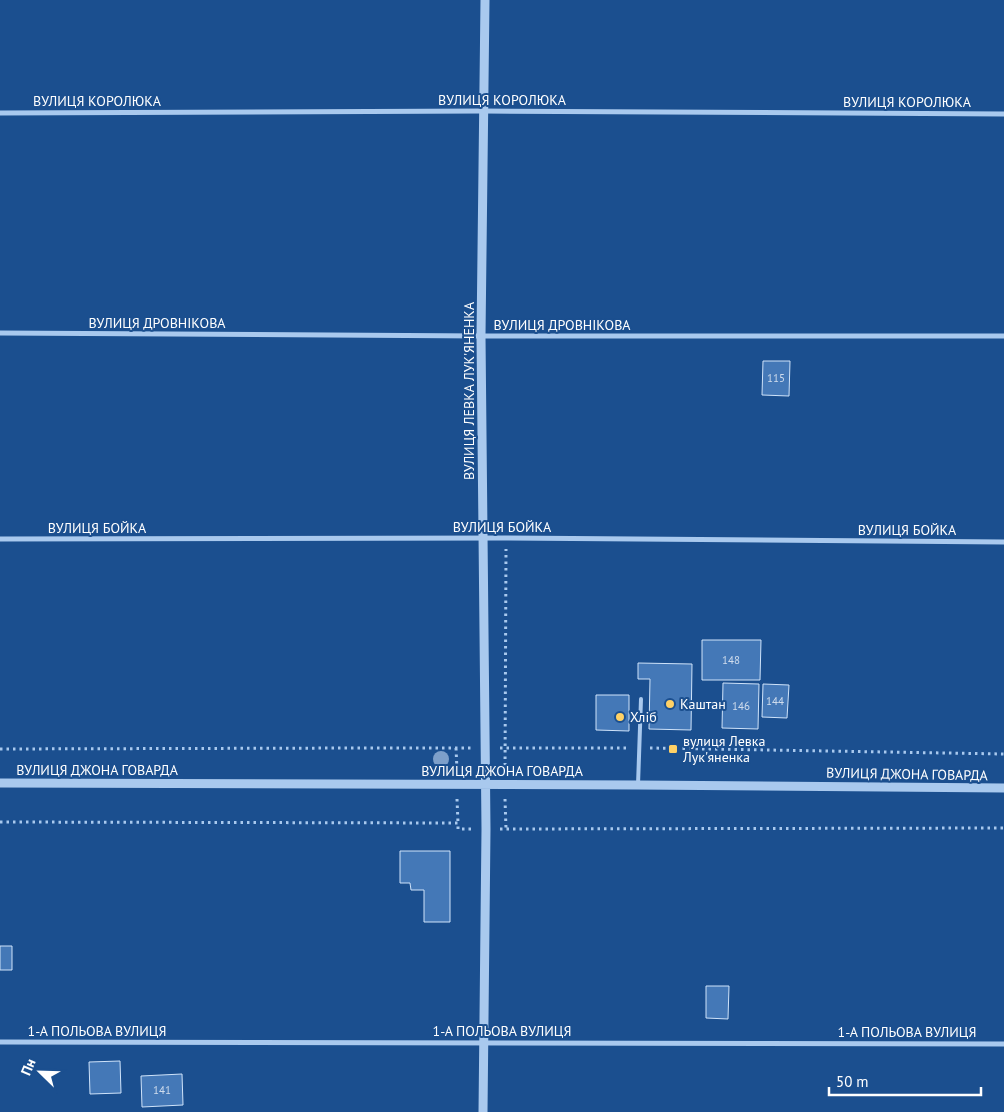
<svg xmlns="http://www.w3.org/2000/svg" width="1004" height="1112" font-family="'PT Sans',sans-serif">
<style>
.building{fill:#4478b7;stroke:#cfe3fa}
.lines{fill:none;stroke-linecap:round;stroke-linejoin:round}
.path{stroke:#a9c9ee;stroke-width:3;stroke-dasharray:2.5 4;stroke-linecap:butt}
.service{stroke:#a9c9ee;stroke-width:4}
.minor{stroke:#a9c9ee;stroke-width:5}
.tertiary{stroke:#a9c9ee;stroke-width:9}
.tree{fill:#7ea0ca}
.poi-dot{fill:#ffd166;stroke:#1b4f8f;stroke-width:2}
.labels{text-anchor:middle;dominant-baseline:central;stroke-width:4;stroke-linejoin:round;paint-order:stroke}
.number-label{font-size:11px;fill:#d0dded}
.street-label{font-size:14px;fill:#fff;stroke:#1b4f8f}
.poi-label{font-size:14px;fill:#fff;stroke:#1b4f8f;text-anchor:start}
</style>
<rect width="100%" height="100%" fill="#1b4f8f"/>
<path class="building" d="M 763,361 L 790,361 L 789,396 L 762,395 Z
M 702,640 L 761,640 L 760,680 L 702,680 Z
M 638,663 L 692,664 L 691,730 L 649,729 L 650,679 L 638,679 Z
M 723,683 L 759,684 L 758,729 L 722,728 Z
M 763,684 L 789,685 L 787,718 L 762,717 Z
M 596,695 L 629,695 L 629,731 L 596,730 Z
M 400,851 L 450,851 L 450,922 L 424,922 L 424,890 L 411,890 L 410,883 L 400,883 Z
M 0,946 L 12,946 L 12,970 L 0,970 Z
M 706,986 L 729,986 L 728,1019 L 706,1018 Z
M 120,1061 L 121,1093 L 90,1094 L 89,1062 Z
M 182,1074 L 183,1105 L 142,1107 L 141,1076 Z"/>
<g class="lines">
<path class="path" d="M 456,748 L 457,770
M 500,748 L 628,748
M 650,748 L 1004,754
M 0,749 L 362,748 L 471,748
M 505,772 L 506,549
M 457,799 L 458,823
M 505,799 L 506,829
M 0,822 L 458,823 L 458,829 L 473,829
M 500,829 L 1004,828"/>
<path class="service" d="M 638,785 L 641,699"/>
<path class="minor" d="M 0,113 L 484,111 L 1004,114
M 0,333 L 481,336 L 1004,336
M 0,539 L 506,538 L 1004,542
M 0,1042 L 1004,1044"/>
<path class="tertiary" d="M 0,783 L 638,785 L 1004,788
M 483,1112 L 486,829 L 481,336 L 485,0"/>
</g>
<circle class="tree" cx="441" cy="759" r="8"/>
<g class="poi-dot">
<circle cx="670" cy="704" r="5"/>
<circle cx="620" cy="717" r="5"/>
<rect x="668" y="744" width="10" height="10" rx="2.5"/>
</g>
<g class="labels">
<g class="number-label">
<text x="776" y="378">115</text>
<text x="731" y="660">148</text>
<text x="775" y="701">144</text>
<text x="741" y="706">146</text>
<text x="162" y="1090">141</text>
</g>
<g class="street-label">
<text x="502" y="100">ВУЛИЦЯ КОРОЛЮКА</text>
<text x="97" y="101">ВУЛИЦЯ КОРОЛЮКА</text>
<text x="907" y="102">ВУЛИЦЯ КОРОЛЮКА</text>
<text x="157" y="323">ВУЛИЦЯ ДРОВНІКОВА</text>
<text x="562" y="325">ВУЛИЦЯ ДРОВНІКОВА</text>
<text transform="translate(469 391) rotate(-90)">ВУЛИЦЯ ЛЕВКА ЛУК'ЯНЕНКА</text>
<text x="502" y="527">ВУЛИЦЯ БОЙКА</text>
<text x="97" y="528">ВУЛИЦЯ БОЙКА</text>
<text x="907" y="530">ВУЛИЦЯ БОЙКА</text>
<text x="97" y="770">ВУЛИЦЯ ДЖОНА ГОВАРДА</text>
<text x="502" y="771">ВУЛИЦЯ ДЖОНА ГОВАРДА</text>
<text transform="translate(907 774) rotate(1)">ВУЛИЦЯ ДЖОНА ГОВАРДА</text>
<text x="97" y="1031">1-А ПОЛЬОВА ВУЛИЦЯ</text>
<text x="502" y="1031">1-А ПОЛЬОВА ВУЛИЦЯ</text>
<text x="907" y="1032">1-А ПОЛЬОВА ВУЛИЦЯ</text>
</g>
<g class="poi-label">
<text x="680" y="704">Каштан</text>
<text x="630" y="717">Хліб</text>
<text x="683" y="741">вулиця Левка<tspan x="683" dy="16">Лук'яненка</tspan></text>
</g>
</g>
<g transform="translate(40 1072) rotate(293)" stroke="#1b4f8f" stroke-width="4" paint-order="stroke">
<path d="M0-4L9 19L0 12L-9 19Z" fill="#ffffff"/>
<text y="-8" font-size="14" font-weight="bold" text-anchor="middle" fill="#ffffff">Пн</text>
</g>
<path d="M829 1087v8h152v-8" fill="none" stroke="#ffffff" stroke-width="2.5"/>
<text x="836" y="1087" font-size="15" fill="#ffffff" stroke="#1b4f8f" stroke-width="4" paint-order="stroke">50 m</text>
</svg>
